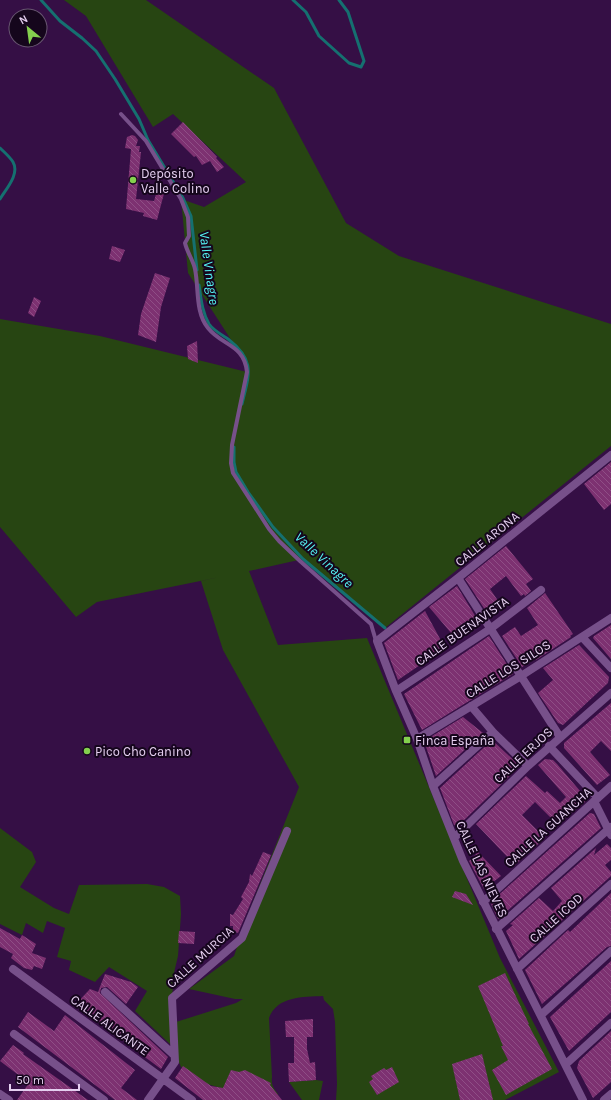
<svg xmlns="http://www.w3.org/2000/svg" width="611" height="1100" font-family="Karla,sans-serif">
<style>
.green{fill:#274512}
.lines{fill:none;stroke-linecap:round;stroke-linejoin:round}
.stream{stroke:#157070;stroke-width:3}
.building{fill:url(#building-back-hatch)}
.service{stroke:#77508a;stroke-width:4}
.minor{stroke:#77508a;stroke-width:8}
.poi-dot{fill:#84d04e;stroke:#15061c;stroke-width:1.5}
.labels{text-anchor:middle;dominant-baseline:central;stroke-width:4;stroke-linejoin:round;paint-order:stroke}
.poi-label{font-size:13px;fill:#e5cff0;stroke:#15061c;text-anchor:start}
.street-label{font-size:13px;fill:#e5cff0;stroke:#15061c}
.water-label{font-size:14px;font-style:italic;fill:#55f4f3;stroke:#15061c}
</style>
<defs>
<pattern id="building-back-hatch" width="6" height="6" patternUnits="userSpaceOnUse"><rect width="6" height="6" fill="#7d3171"/><path d="M-1 5l2 2M0 0l6 6M5-1l2 2" fill="none" stroke="#8f4e86"/></pattern>
</defs>
<rect width="100%" height="100%" fill="#350f45"/>
<path class="green" d="M 64,0 L 146,0 L 274,88 L 346,223 L 399,256 L 611,324 L 611,446 L 385,628 L 303,559 L 249,571 L 278,645 L 367,638 L 500,958 L 559,1072 L 505,1100 L 336,1100 L 337,1084 L 335,1022 L 333,1009 L 324,1000 L 323,996 C 303,997 277,996 269,1018 L 272,1077 C 271,1084 273,1088 278,1094 L 275,1100 L 221,1088 L 207,1084 L 181,1067 L 178,1060 L 176,1022 L 236,1003 L 243,999 L 235,999 L 189,989 L 234,956 L 247,917 L 299,787 L 223,650 L 201,581 L 220,577 L 97,602 L 76,617 L 0,527 L 0,319 L 100,336 L 247,372 L 244,360 L 188,273 L 181,199 L 204,207 L 246,182 L 173,114 L 153,127 L 86,16 Z
M 0,828 L 32,852 L 36,862 L 20,887 L 54,908 L 69,914 L 79,885 L 147,884 L 164,887 L 180,896 L 181,914 L 178,956 L 173,977 L 171,1045 L 135,1011 L 147,991 L 109,967 L 95,982 L 69,970 L 71,961 L 57,957 L 65,928 L 47,921 L 43,933 L 26,923 L 22,935 L 0,924 Z
M 316,1080 L 323,1081 L 319,1100 L 302,1100 L 289,1082 Z"/>
<g class="lines">
<path class="stream" d="M 41,0 L 60,21 L 82,38 L 96,51 L 115,79 L 139,119 L 148,140 L 183,198 L 191,216 L 197,270
M 293,0 L 306,12 L 319,36 L 349,63 L 361,67 L 364,61 L 348,12 L 339,0
M 0,148 C 4,152 10,157 13,162 C 20,174 6,189 0,199
M 199,285 C 201,298 202,312 209,324 C 213,330 222,335 228,339 C 256,361 249,374 242,404
M 234,447 L 234,462 L 236,472 L 248,492 L 273,527 L 303,559 L 385,628"/>
</g>
<path class="building" d="M 183,122 L 217,157 L 216,158 L 224,167 L 217,172 L 210,161 L 202,165 L 196,156 L 194,157 L 171,134 Z
M 132,135 L 135,136 L 138,140 L 136,146 L 140,146 L 139,152 L 141,152 L 136,199 L 154,201 L 159,184 L 166,186 L 157,220 L 143,216 L 144,213 L 126,209 L 131,149 L 125,148 L 127,137 Z
M 112,246 L 125,250 L 120,262 L 109,259 Z
M 155,273 L 170,278 L 161,307 L 156,342 L 138,335 L 141,314 Z
M 34,297 L 41,301 L 34,317 L 28,313 Z
M 197,341 L 198,363 L 188,359 L 187,346 Z
M 611,462 L 611,504 L 604,510 L 584,484 Z
M 506,546 L 533,579 L 526,584 L 531,591 L 525,596 L 524,594 L 521,596 L 506,576 L 490,589 L 503,608 L 489,616 L 465,579 Z
M 457,586 L 480,624 L 457,640 L 429,607 Z
M 545,593 L 573,634 L 570,636 L 571,637 L 536,660 L 535,659 L 522,667 L 502,636 L 515,627 L 521,636 L 538,625 L 527,608 Z
M 425,611 L 445,648 L 398,680 L 384,643 Z
M 611,625 L 611,659 L 593,638 L 594,636 Z
M 489,636 L 513,674 L 422,730 L 404,694 Z
M 579,645 L 609,677 L 608,683 L 563,725 L 558,723 L 538,693 L 553,680 L 543,668 Z
M 611,703 L 611,751 L 601,741 L 590,752 L 610,775 L 597,785 L 564,748 L 564,743 Z
M 463,717 L 483,733 L 436,776 L 424,741 Z
M 492,740 L 520,766 L 458,826 L 454,825 L 440,788 Z
M 545,759 L 553,760 L 557,764 L 586,798 L 585,802 L 557,824 L 535,802 L 522,815 L 545,838 L 515,865 L 476,824 L 526,776 L 545,793 L 547,791 L 560,803 L 566,797 L 538,765 Z
M 590,813 L 594,814 L 601,828 L 498,919 L 491,904 L 493,900 Z
M 607,844 L 611,848 L 611,860 L 605,865 L 611,872 L 611,876 L 519,959 L 506,931 L 513,925 L 510,924 L 539,898 L 553,911 L 562,901 L 551,888 L 596,848 L 594,855 Z
M 263,852 L 271,855 L 238,933 L 233,931 L 233,926 L 230,926 L 230,914 L 233,915 L 243,899 L 241,897 L 249,882 L 250,874 L 252,876 Z
M 478,852 L 501,876 L 484,889 L 469,861 Z
M 455,891 L 466,894 L 473,905 L 452,897 Z
M 611,893 L 611,946 L 607,947 L 542,1004 L 525,970 L 568,930 L 570,932 Z
M 0,928 L 20,939 L 22,935 L 36,944 L 32,953 L 46,958 L 42,969 L 34,966 L 32,970 L 24,968 L 11,958 L 13,954 L 0,947 Z
M 179,931 L 195,932 L 194,944 L 178,943 Z
M 611,961 L 611,1012 L 569,1051 L 550,1017 Z
M 505,973 L 529,1024 L 528,1024 L 552,1069 L 506,1095 L 492,1070 L 508,1060 L 501,1046 L 503,1046 L 478,986 Z
M 105,974 L 131,982 L 138,987 L 126,1004 L 107,987 L 101,988 L 100,993 L 168,1057 L 161,1069 L 75,1005 L 90,989 L 98,992 Z
M 28,1012 L 54,1031 L 65,1015 L 135,1070 L 121,1088 L 137,1100 L 115,1100 L 18,1027 Z
M 313,1019 L 313,1037 L 307,1037 L 307,1049 L 310,1063 L 315,1062 L 316,1080 L 289,1082 L 288,1063 L 294,1063 L 294,1037 L 286,1037 L 285,1021 Z
M 611,1031 L 611,1082 L 593,1098 L 577,1068 L 579,1061 Z
M 13,1045 L 24,1053 L 23,1054 L 88,1100 L 17,1100 L 29,1083 L 0,1061 Z
M 482,1054 L 493,1100 L 460,1100 L 452,1064 Z
M 183,1066 L 211,1086 L 223,1088 L 231,1070 L 239,1072 L 245,1070 L 271,1083 L 270,1085 L 282,1100 L 203,1100 L 175,1078 Z
M 392,1067 L 399,1082 L 377,1095 L 369,1082 L 373,1079 L 371,1076 L 384,1068 L 386,1070 Z"/>
<g class="lines">
<path class="service" d="M 121,114 L 146,141 L 181,199 L 188,217 L 189,236 L 185,243 C 187,252 193,260 195,269 C 199,288 195,312 208,328 C 222,346 244,344 247,372 L 232,445 L 231,463 L 233,473 L 269,529 L 279,541 L 300,561 L 371,624 L 376,641"/>
<path class="minor" d="M 458,578 L 560,737
M 582,637 L 611,668
M 396,691 L 490,629 L 541,590
M 471,706 L 493,732 L 528,766
M 417,739 L 521,676 L 611,618
M 549,746 L 598,798
M 433,786 L 493,732
M 594,801 L 611,835
M 454,838 L 528,766 L 611,693
M 483,902 L 611,786
M 496,929 L 611,827
M 13,969 L 192,1100
M 517,969 L 611,884
M 105,992 L 174,1055
M 541,1015 L 611,951
M 14,1034 L 104,1100
M 566,1064 L 611,1023
M 0,1094 L 9,1100
M 148,1100 L 175,1062 L 172,998 L 242,938 L 287,831
M 583,1100 L 463,861 L 433,786 L 417,739 L 396,691 L 377,641 L 458,578 L 611,455
M 604,1100 L 611,1094"/>
</g>
<g class="poi-dot">
<circle cx="133" cy="180" r="4"/>
<rect x="403" y="736" width="8" height="8" rx="2"/>
<circle cx="87" cy="751" r="4"/>
</g>
<g class="labels">
<g class="poi-label">
<text x="141" y="173">Depósito<tspan x="141" dy="15">Valle Colino</tspan></text>
<text x="415" y="740">Finca España</text>
<text x="95" y="751">Pico Cho Canino</text>
</g>
<g class="street-label">
<text transform="translate(487 539) rotate(-39)">CALLE ARONA</text>
<text transform="translate(462 631) rotate(-35)">CALLE BUENAVISTA</text>
<text transform="translate(508 669) rotate(-32)">CALLE LOS SILOS</text>
<text transform="translate(523 755) rotate(-43)">CALLE ERJOS</text>
<text transform="translate(548 827) rotate(-42)">CALLE LA GUANCHA</text>
<text transform="translate(482 869) rotate(65)">CALLE LAS NIEVES</text>
<text transform="translate(556 918) rotate(-42)">CALLE ICOD</text>
<text transform="translate(200 957) rotate(-42)">CALLE MURCIA</text>
<text transform="translate(110 1025) rotate(36)">CALLE ALICANTE</text>
</g>
<g class="water-label">
<text transform="translate(209 268) rotate(82)">Valle Vinagre</text>
<text transform="translate(324 560) rotate(43)">Valle Vinagre</text>
</g>
</g>
<g transform="translate(28 28) rotate(331)"><circle r="19" fill="#15061c" stroke="#685671"/>
<path d="M0-3L7 15L0 10L-7 15Z" fill="#84d04e"/>
<text y="-6" font-size="11" font-weight="bold" text-anchor="middle" fill="#e5cff0">N</text>
</g>
<path d="M10 1084v6h69v-6" fill="none" stroke="#e5cff0" stroke-width="2"/>
<text x="16" y="1084" font-size="12" fill="#e5cff0" stroke="#15061c" stroke-width="3" paint-order="stroke">50 m</text>
</svg>
